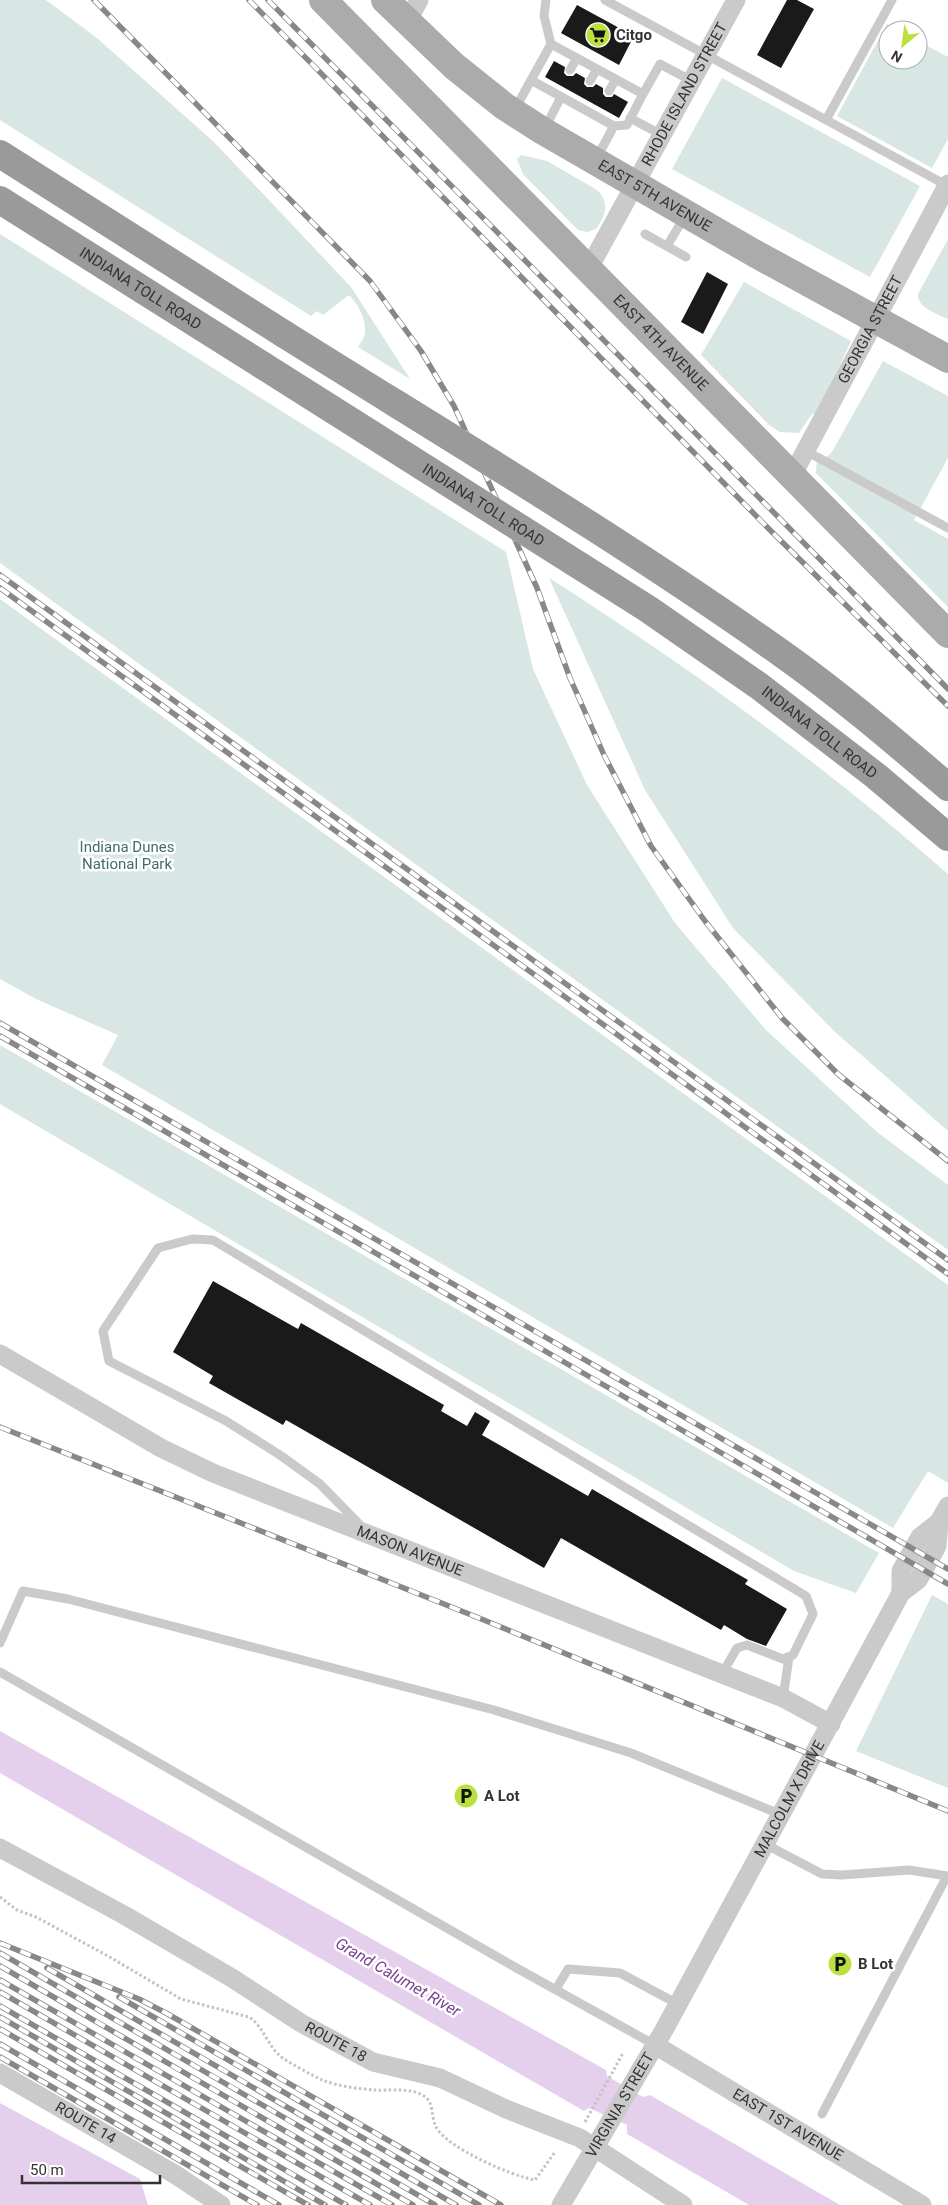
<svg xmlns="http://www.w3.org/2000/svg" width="948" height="2205" font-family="Roboto,sans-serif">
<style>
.green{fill:#d8e6e4}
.water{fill:#e4d0ed}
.building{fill:#1a1a1a}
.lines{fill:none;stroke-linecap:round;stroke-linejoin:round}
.path{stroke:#c3c3c3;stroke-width:3;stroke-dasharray:2.5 2.5;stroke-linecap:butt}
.lane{stroke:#cacaca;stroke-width:9}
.street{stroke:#cacaca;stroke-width:19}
.primary{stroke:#ababab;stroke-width:28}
.highway{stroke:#9a9a9a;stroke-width:28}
.rail-casing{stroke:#888;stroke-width:5.5}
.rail{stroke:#fff;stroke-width:4;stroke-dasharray:11;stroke-linecap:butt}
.highway-bridge{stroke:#9a9a9a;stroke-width:28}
.labels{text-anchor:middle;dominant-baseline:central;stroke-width:5;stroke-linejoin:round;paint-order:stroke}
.poi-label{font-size:15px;font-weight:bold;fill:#333;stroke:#fff;text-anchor:start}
.street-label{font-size:15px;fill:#333;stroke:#fff}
.park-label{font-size:15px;fill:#406e67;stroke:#fff}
.water-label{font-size:16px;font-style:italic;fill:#7a4294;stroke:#fff}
</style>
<rect width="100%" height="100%" fill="#fff"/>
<path class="green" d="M 0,0 L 46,0 L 97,38 L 214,142 L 351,287 L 410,379 L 358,347 C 361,342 365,337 365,332 C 366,319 358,304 349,295 L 323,315 L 317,311 L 311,316 L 0,120 Z
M 887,24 L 898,30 L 888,30 L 888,60 L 918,60 L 918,41 L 948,57 L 948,139 L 932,168 L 837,116 Z
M 722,78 L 920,186 L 870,277 L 672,169 Z
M 521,155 L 547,161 L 597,190 C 610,202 606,216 596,229 L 587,232 L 578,230 L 523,174 L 517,159 Z
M 0,234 L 506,552 L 533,669 L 587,785 L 675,923 L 766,1030 L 877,1132 L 948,1185 L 948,1250 L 0,563 Z
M 948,239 L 948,319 C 938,314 917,308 918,294 Z
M 744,282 L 851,341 L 818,413 L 812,414 L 799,433 L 780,432 L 769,425 L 701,355 Z
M 883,361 L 948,396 L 948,458 L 914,520 L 948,539 L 948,607 L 816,473 L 817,458 L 822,461 L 832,452 Z
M 549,578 C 689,667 823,764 948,874 L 948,1131 L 834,1031 L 733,928 L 645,790 Z
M 0,599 L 948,1285 L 948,1483 L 928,1471 L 893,1528 L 102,1065 L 118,1035 L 36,999 L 0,979 Z
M 0,1045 L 879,1553 L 856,1593 L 794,1571 L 0,1104 Z
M 932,1595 L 948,1604 L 948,1788 L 856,1751 Z"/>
<path class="water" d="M 0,1731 L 606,2070 L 607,2076 L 643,2097 L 650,2095 L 840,2205 L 749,2205 L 627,2134 L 627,2125 L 589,2108 L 584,2111 L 0,1773 Z
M 0,2103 L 140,2179 L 148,2205 L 0,2205 Z"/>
<path class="building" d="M 787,0 L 797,0 L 814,9 L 781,68 L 757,55 Z
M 577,5 L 634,36 L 619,65 L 561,33 Z
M 554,61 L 565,67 L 564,73 L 567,76 L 573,76 L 576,73 L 585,78 L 584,84 L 587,87 L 593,87 L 596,84 L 603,88 L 603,94 L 606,97 L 612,97 L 614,94 L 628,102 L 619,118 L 545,77 Z
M 707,272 L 728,284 L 703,334 L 681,322 Z
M 213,1281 L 298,1329 L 301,1323 L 444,1405 L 441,1411 L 467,1426 L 475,1412 L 490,1421 L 482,1435 L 588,1496 L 592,1489 L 748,1580 L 745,1584 L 787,1609 L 766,1646 L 747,1639 L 724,1625 L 721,1630 L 561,1538 L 544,1568 L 286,1420 L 283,1425 L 209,1383 L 213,1376 L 173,1352 Z"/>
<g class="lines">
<path class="path" d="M 0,1897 L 17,1910 L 36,1917 L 108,1956 L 181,1999 L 249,2017 C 263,2026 267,2044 279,2055 C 285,2061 314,2076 322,2080 C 337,2086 359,2089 375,2090 C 390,2091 410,2087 424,2096 C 434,2102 431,2117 436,2127 C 447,2148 512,2176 535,2180 L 555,2152
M 585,2122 L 623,2053"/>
<path class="lane" d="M 546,0 L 544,16 L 551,44
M 605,0 L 948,186
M 570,70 L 577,58
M 531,80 L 614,126 L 596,159
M 590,81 L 597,69
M 609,91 L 616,79
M 515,109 L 551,44 L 643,94 L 660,64 L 692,81
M 630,118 L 662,135
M 826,120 L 892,0
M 614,126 L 627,125 L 643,94
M 545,128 L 561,97
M 645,234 L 686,257
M 667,246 L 685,216
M 806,451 L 948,528
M 361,1526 L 320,1484 L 280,1455 L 226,1421 L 109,1361 L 103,1331 L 158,1248 L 192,1239 L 213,1240 L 806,1596 L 813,1614 L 793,1655 L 783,1659 L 747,1645 L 737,1648 L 722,1674
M 0,1643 L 23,1591 L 68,1599 L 494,1710 L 631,1753 L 782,1815
M 0,1672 L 513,1966 L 655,2045
M 783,1698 L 789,1657
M 765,1844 L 822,1874 L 842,1875 L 909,1870 L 948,1876
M 556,1989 L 568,1969 L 620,1973 L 678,2004
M 822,2114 L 947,1876"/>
<g class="street">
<path d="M 407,22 L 419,0"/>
<path id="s1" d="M 589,268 L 736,0"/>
<path id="s2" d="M 792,476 L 948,184"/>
<path id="s3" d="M 0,1354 L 161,1448 L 213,1473 L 783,1698 L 831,1724"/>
<path d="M 901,1593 L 901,1571 L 920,1537 L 939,1522"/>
<path id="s4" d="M 0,1848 L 124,1915 L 232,1978 L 301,2023 L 373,2062 L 440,2078 L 506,2109 L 580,2138 L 683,2205"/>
<path id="s5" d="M 655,2045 L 922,2205"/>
<path id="s6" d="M 0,2073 L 176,2175 L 221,2205"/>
<path id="s7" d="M 561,2205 L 664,2030 L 901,1593 L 918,1580 L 937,1546 L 939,1522 L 948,1506"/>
</g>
<g class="primary">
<path id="s8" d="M 323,0 L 948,634"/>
<path id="s9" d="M 385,0 L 454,66 L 504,106 L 543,131 L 754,253 L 948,359"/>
</g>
<g class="highway">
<path d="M 0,154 L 284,334"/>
<path id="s10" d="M 0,200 L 262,365"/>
</g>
<defs>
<path id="rail" d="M 94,0 L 370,281 L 421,351 L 454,406 L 537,588 L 570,678 L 604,755 L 651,846 L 705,921 L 782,1018 L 839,1075 L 948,1161
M 249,0 L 769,529 L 948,706
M 268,0 L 948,689
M 0,575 L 948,1260
M 0,588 L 948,1274
M 0,1023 L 948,1569
M 0,1036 L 948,1584
M 0,1427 L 474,1616 L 948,1811
M 0,1943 L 139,1999 L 166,2013 L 501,2205
M 0,1953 L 435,2205
M 0,1966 L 413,2205
M 47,1968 L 456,2205
M 0,1980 L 392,2205
M 0,1992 L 370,2205
M 119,1997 L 479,2205
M 0,2006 L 346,2205
M 0,2017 L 325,2205
M 0,2029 L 308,2205
M 0,2044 L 279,2205
M 0,2057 L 257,2205"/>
</defs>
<use href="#rail" class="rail-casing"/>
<use href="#rail" class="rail"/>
<g class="highway-bridge">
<path d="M 284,334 C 450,438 620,539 781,653 C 839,694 894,741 948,787"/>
<path id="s11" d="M 262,365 L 648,609 L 759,686 L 876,776 L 948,837"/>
</g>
</g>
<defs>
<symbol id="supermarket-disc" viewBox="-11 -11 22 22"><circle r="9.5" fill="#bce13e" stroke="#fff"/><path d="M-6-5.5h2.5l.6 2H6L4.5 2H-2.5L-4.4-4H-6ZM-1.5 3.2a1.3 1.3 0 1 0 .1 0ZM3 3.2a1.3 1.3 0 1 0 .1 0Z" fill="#111"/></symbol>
<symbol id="parking-disc" viewBox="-11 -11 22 22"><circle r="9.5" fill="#bce13e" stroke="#fff"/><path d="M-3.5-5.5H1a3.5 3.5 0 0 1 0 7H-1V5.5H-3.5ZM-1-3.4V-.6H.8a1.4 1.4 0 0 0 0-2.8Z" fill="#111"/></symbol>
</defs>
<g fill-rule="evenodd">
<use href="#supermarket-disc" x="584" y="21" width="28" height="28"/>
<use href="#parking-disc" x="452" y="1782" width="28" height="28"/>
<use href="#parking-disc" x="826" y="1950" width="28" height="28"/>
</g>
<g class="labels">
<g class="poi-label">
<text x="616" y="35">Citgo</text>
<text x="484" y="1796">A Lot</text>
<text x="858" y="1964">B Lot</text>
</g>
<g class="street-label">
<text stroke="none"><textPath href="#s1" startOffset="198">RHODE ISLAND STREET</textPath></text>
<text stroke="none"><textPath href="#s9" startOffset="335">EAST 5TH AVENUE</textPath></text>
<text stroke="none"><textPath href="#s10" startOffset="166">INDIANA TOLL ROAD</textPath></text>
<text stroke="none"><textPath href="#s2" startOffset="166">GEORGIA STREET</textPath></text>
<text stroke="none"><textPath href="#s8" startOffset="481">EAST 4TH AVENUE</textPath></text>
<text stroke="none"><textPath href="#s11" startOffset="262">INDIANA TOLL ROAD</textPath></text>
<text stroke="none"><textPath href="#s11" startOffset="668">INDIANA TOLL ROAD</textPath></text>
<text stroke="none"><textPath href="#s3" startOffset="456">MASON AVENUE</textPath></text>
<text stroke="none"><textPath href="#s7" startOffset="466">MALCOLM X DRIVE</textPath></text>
<text stroke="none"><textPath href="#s4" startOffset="388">ROUTE 18</textPath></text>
<text stroke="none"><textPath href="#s7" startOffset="116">VIRGINIA STREET</textPath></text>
<text stroke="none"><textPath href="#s6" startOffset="99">ROUTE 14</textPath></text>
<text stroke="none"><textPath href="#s5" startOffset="155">EAST 1ST AVENUE</textPath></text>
</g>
<g class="park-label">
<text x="127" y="847">Indiana Dunes<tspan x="127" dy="17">National Park</tspan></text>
</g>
<g class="water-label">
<text transform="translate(398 1977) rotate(30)">Grand Calumet River</text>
</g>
</g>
<g transform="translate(903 45) rotate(209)"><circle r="24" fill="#ffffff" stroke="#adadad"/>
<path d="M0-4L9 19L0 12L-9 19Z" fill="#bce13e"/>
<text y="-8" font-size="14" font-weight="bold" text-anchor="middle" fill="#333333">N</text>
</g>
<path d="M22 2175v8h138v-8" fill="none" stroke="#333333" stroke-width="2.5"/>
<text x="30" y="2175" font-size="15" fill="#333333" stroke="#ffffff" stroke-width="4" paint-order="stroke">50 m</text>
</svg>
